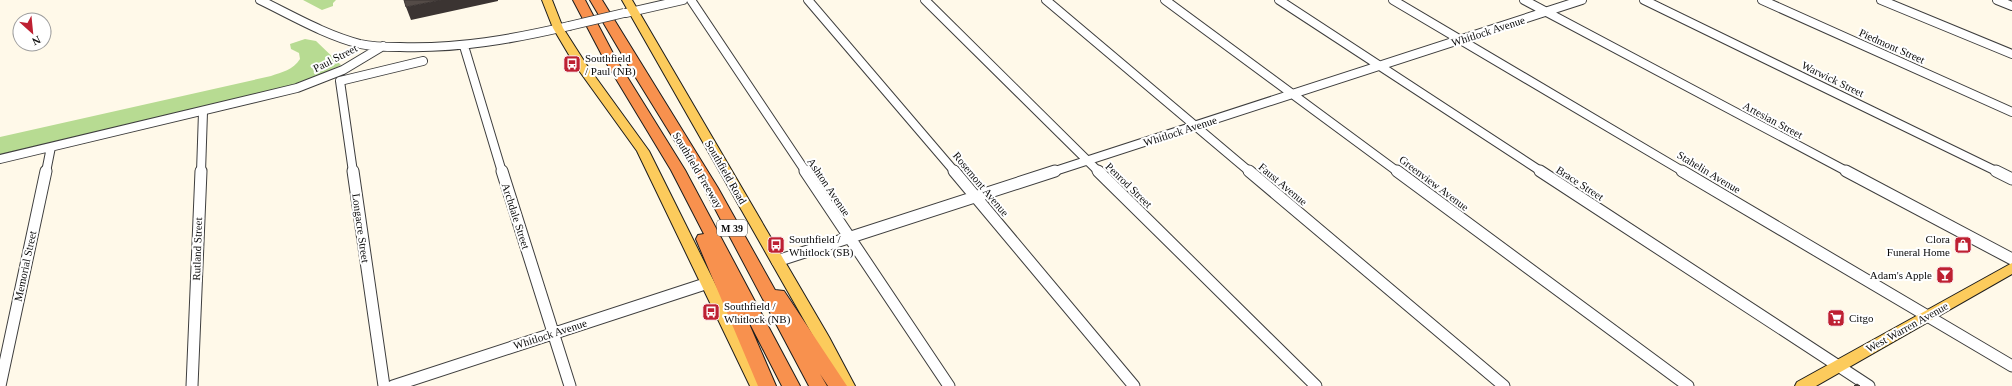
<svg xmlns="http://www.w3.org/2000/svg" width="2012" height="386" font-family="'Times New Roman',serif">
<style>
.forest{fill:#b7db92}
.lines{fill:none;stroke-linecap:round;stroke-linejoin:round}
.minor-far1-casing{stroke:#3e3e3e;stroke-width:10}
.minor-casing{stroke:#3e3e3e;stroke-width:13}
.major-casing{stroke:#1c1c1c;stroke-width:2}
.highway-casing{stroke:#1c1c1c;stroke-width:2}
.minor-far1{stroke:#fff;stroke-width:8}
.minor{stroke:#fff;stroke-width:11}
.major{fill:#fccb5c;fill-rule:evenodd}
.highway{fill:#f8914e;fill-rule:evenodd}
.minor-bridge-casing{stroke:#3e3e3e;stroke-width:10;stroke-linecap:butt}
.minor-bridge{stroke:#fff;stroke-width:8}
.shaded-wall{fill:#3b3432}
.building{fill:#544b47;stroke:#3b3432}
.labels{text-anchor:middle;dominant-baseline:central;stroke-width:4;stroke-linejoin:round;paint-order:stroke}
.shield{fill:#fff;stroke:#545454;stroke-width:1}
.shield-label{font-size:10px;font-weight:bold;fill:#0b0b0b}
.street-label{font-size:11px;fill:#0b0b0b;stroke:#fff}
.poi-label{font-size:11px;fill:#0b0b0b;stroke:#fff;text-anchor:start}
</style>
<rect width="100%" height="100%" fill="#fff9e9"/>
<path class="forest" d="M 303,0 L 336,0 L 333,3 L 333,6 L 322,10 Z
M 305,39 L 316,41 L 341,65 L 310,80 L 288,87 L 0,155 L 0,137 L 271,76 C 282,72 293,70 300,59 L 299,53 L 291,49 L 290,44 Z"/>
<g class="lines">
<defs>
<path id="minor-far1" d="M 260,0 C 293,16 325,35 360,44 C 373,47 387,47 400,47 C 458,49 513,39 569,26
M 691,0 L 806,172
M 808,0 L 955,172
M 925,0 L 1099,172
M 1046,0 L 1250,172
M 1165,0 L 1398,172
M 1279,0 L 1542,172
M 1393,0 L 1684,172
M 1524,0 L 1848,172
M 1644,0 L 1998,172
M 1762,0 L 2012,112
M 1881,0 L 2012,54
M 1997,0 L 2012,6
M 626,13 L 683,0
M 464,46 L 502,172
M 340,81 L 353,172
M 340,81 L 423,61
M 0,159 L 297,88 L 343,70 L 383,46
M 46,172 L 51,147
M 201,172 L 203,112
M 1052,172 L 1582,0"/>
<path id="minor" d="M 353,171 L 384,386
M 502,171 L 570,386
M 805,171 L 949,386
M 954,171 L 1134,386
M 1098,171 L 1316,386
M 1249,171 L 1504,386
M 1397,171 L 1688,386
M 1540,171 L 1869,386
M 1682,171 L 2012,366
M 1846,171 L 2012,259
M 1996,171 L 2012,179
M 777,261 L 1055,171
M 0,386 L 46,171
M 192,386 L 201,171
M 393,386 L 708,283"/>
<path id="major" d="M 542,0 L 552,0 L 563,28 L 586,64 L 649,151 L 766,386 L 750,386 L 637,151 L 575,65 L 553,28 Z
M 622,0 L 632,0 L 829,337 L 855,386 L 839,386 L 816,341 Z
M 2012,263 L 2012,274 L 1816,386 L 1795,386 L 1797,382 Z"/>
<path id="highway" d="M 573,0 L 585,0 L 616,59 L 685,170 L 800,386 L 782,386 L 744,312 L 776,386 L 758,386 L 696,239 L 698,235 L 704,234 L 671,170 L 604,59 Z
M 590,0 L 602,0 L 718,188 L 775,290 L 784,291 L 847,386 L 828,386 L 820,374 L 827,386 L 809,386 L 704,188 L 633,73 Z"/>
</defs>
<use href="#minor-far1" class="minor-far1-casing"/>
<use href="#minor" class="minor-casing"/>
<use href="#major" class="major-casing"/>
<use href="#highway" class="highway-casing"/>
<use href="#minor-far1" class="minor-far1"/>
<use href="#minor" class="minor"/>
<use href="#major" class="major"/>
<use href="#highway" class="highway"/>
<defs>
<path id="minor-bridge" d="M 569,26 L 624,13"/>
</defs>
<use href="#minor-bridge" class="minor-bridge-casing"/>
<use href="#minor-bridge" class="minor-bridge"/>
</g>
<path class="shaded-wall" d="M 441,0 L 498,0 L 498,1 L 411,20 L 406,7 Z"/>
<path class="building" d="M 404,0 L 441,0 L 406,7 Z
M 1857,384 L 1860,386 L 1854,386 Z"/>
<defs>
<symbol id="bus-square" viewBox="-11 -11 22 22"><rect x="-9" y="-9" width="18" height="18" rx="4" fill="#be2032" stroke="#fff"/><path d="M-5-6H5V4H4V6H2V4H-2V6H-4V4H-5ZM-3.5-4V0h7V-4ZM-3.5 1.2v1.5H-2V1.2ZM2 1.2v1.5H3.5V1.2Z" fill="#fff"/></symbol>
<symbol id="shop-square" viewBox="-11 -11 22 22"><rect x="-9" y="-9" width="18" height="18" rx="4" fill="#be2032" stroke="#fff"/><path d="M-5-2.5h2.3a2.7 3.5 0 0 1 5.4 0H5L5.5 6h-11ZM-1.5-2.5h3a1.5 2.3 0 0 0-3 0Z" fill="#fff"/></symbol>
<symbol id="bar-square" viewBox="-11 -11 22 22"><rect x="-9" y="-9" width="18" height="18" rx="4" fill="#be2032" stroke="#fff"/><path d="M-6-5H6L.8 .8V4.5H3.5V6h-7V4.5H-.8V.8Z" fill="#fff"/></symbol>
<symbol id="supermarket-square" viewBox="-11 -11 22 22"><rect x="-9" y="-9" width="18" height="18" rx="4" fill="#be2032" stroke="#fff"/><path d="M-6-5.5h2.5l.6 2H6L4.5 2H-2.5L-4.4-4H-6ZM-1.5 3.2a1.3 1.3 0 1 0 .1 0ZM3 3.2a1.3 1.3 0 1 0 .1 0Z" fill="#fff"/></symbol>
</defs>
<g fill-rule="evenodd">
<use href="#bus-square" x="562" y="54" width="20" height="20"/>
<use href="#bus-square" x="766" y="235" width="20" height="20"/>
<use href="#shop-square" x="1953" y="235" width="20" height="20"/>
<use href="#bar-square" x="1935" y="265" width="20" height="20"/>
<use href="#bus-square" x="701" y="302" width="20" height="20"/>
<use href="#supermarket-square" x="1826" y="308" width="20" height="20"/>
</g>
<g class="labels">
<rect class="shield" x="717" y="220" width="30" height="16" rx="3"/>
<g class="shield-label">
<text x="732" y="228">M 39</text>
</g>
<g class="street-label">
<text transform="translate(1488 31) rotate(-18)">Whitlock Avenue</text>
<text transform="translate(1892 46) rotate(24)">Piedmont Street</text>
<text transform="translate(335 58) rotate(-27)">Paul Street</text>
<text transform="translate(1833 79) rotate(26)">Warwick Street</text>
<text transform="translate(1773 120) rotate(28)">Artesian Street</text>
<text transform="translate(1180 131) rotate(-18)">Whitlock Avenue</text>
<text transform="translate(698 170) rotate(59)">Southfield Freeway</text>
<text transform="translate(726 172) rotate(60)">Southfield Road</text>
<text transform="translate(1709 172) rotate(31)">Stahelin Avenue</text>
<text transform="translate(1434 183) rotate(37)">Greenview Avenue</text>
<text transform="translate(1580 183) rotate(33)">Brace Street</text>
<text transform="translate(981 184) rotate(50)">Rosemont Avenue</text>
<text transform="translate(1283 184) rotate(40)">Faust Avenue</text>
<text transform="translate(1129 185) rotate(44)">Penrod Street</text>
<text transform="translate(829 187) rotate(56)">Ashton Avenue</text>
<text transform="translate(516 216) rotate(72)">Archdale Street</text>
<text transform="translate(361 228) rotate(82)">Longacre Street</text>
<text transform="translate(197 249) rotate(-88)">Rutland Street</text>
<text transform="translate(25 266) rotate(-78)">Memorial Street</text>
<text transform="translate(1907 327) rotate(-29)">West Warren Avenue</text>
<text transform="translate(550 334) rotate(-18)">Whitlock Avenue</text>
</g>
<g class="poi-label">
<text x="585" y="58">Southfield<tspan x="585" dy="13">/ Paul (NB)</tspan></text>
<text x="789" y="239">Southfield /<tspan x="789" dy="13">Whitlock (SB)</tspan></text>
<text x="1950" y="239" text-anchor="end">Clora<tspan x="1950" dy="13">Funeral Home</tspan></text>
<text x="1932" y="275" text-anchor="end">Adam's Apple</text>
<text x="724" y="306">Southfield /<tspan x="724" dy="13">Whitlock (NB)</tspan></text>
<text x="1849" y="318">Citgo</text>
</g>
</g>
<g transform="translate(32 32) rotate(153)"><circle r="19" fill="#ffffff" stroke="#9d9d9d"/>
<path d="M0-3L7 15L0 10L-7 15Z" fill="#be2032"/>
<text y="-6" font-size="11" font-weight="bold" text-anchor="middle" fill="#0b0b0b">N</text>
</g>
</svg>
